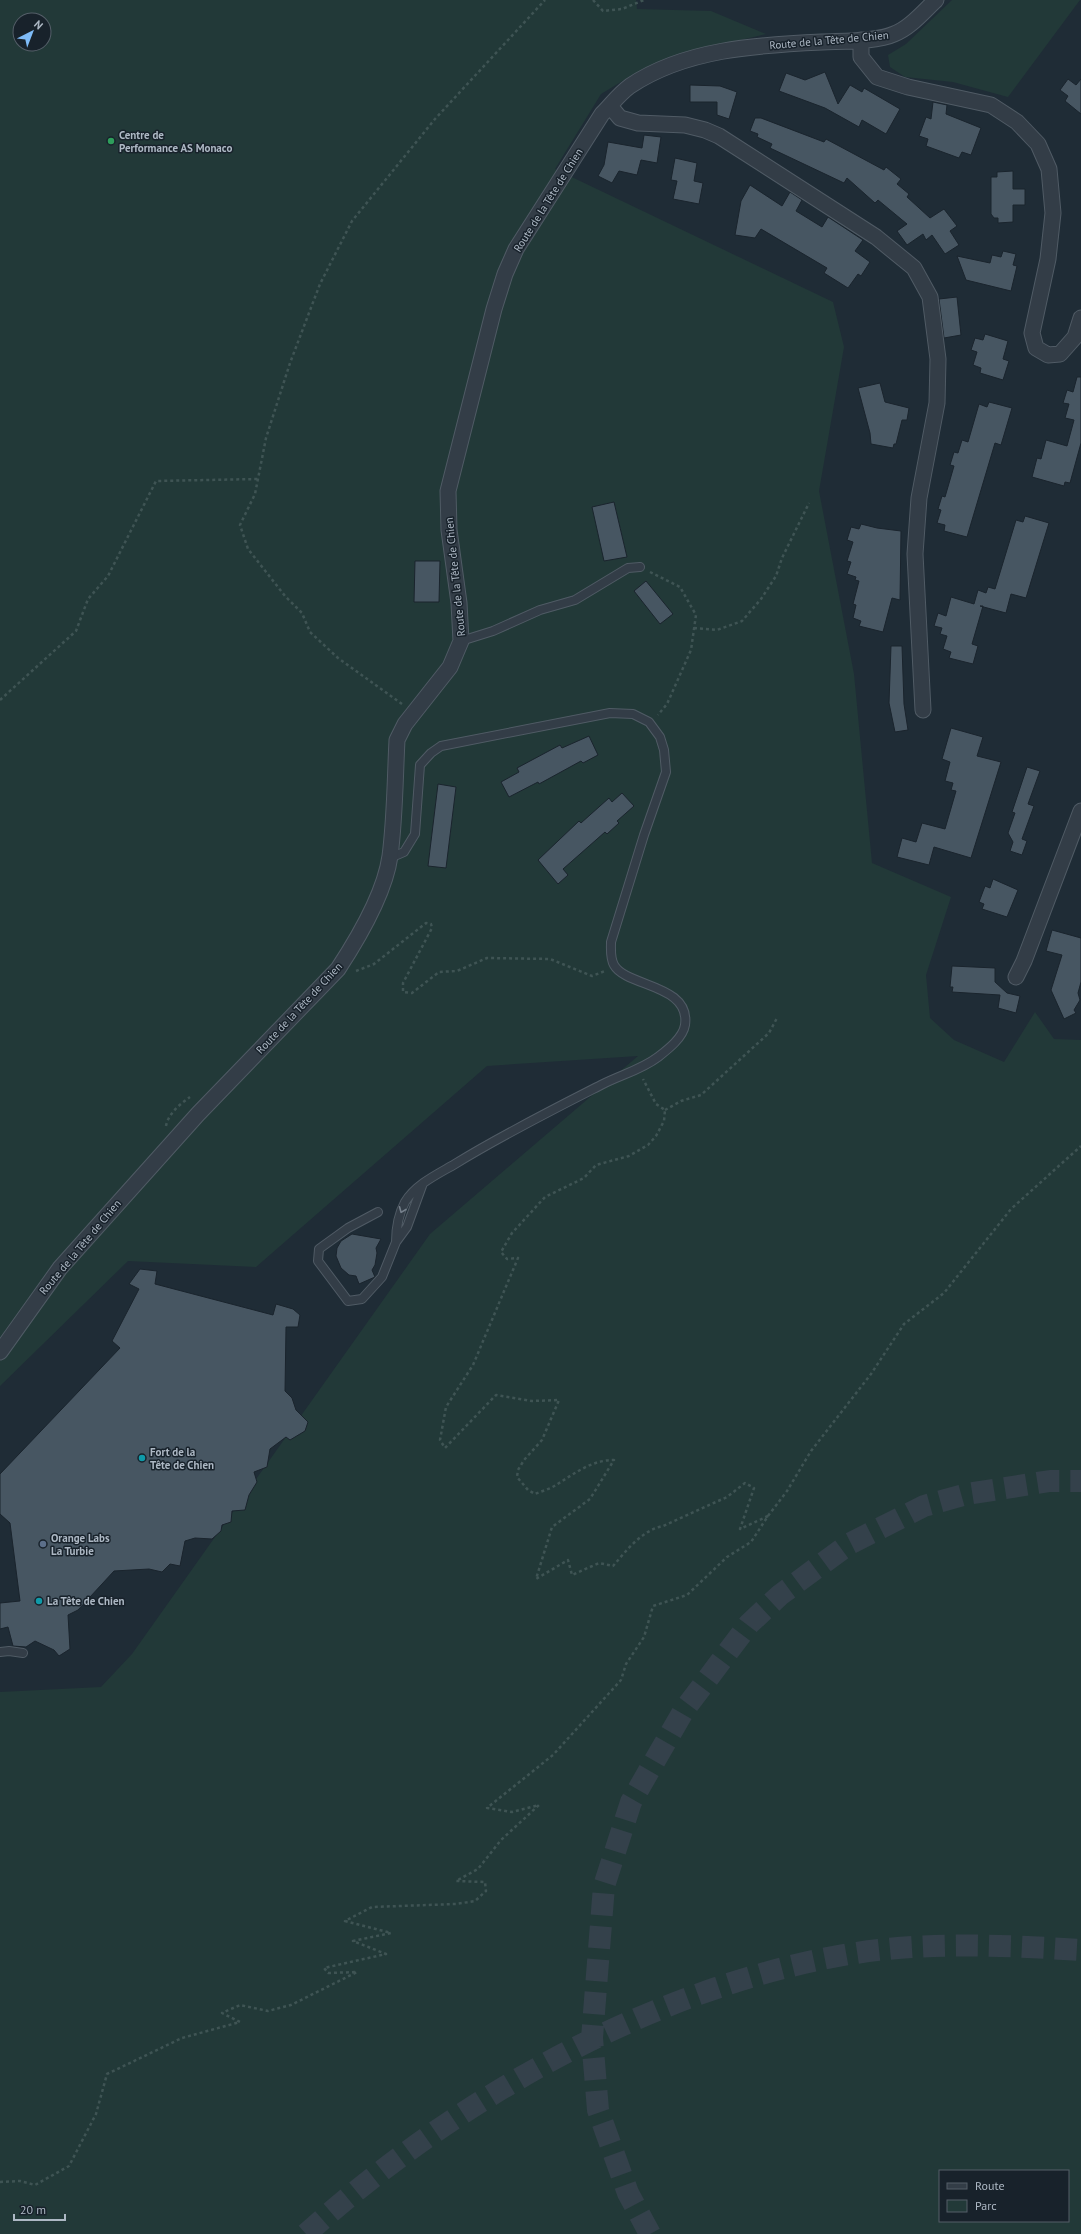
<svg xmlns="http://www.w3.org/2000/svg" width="1081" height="2234" font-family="'PT Sans',sans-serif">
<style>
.green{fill:#223938;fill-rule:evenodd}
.building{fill:#475662;stroke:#1a242d}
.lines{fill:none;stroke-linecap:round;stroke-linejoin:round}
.primary-tunnel{stroke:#34414b;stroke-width:22;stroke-dasharray:22 11;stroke-linecap:butt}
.lane-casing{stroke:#505b65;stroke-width:10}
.street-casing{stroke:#505b65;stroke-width:17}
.path{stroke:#3f5454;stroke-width:2.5;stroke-dasharray:3 3;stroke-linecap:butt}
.lane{stroke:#333d47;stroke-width:8}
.street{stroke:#333d47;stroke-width:15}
.oneway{stroke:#76818c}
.leisure-dot{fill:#2e9e5b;stroke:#18222b;stroke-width:1.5}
.culture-dot{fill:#0f9aa8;stroke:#18222b;stroke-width:1.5}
.service-dot{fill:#5c6f8a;stroke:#18222b;stroke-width:1.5}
.labels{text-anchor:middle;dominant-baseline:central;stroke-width:3;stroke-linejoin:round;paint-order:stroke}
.street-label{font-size:11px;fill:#adb8c4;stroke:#18222b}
.poi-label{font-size:11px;font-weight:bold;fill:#adb8c4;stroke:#18222b;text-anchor:start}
</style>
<rect width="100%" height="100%" fill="#1f2c36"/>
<path class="green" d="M 0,0 L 636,0 L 637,9 L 711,11 L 766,34 L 677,55 L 634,74 L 601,94 L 555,169 L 833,302 L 844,347 L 819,491 L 854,674 L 872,863 L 951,897 L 926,975 L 930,1018 L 954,1040 L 1004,1062 L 1035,1012 L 1054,1039 L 1081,1040 L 1081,2234 L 0,2234 L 0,1692 L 101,1687 L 132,1654 L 430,1234 L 638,1056 L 487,1066 L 256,1267 L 128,1261 L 0,1386 ZM 20,20 L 44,20 L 44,44 L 20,44 ZM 940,2171 L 1068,2171 L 1068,2221 L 940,2221 Z
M 952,0 L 1080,0 L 1008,97 L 953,82 L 905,77 L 890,67 L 888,55 L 906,44 Z"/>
<path class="building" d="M 825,72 L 838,104 L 850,85 L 862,92 L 864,88 L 900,109 L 886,134 L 862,120 L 859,127 L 825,108 L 779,91 L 786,73 L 805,80 Z
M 1068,79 L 1076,85 L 1081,79 L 1081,114 L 1065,101 L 1068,96 L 1060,90 Z
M 690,85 L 720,86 L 737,92 L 729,119 L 717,115 L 717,102 L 690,102 Z
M 933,102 L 947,105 L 946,114 L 981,128 L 971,155 L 962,152 L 959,158 L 926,146 L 928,139 L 919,136 L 926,117 L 931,119 Z
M 755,118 L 761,118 L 824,142 L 826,139 L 884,170 L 886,167 L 901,179 L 897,184 L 909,194 L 907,197 L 930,218 L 944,209 L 957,226 L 950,231 L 959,245 L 945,254 L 932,235 L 926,240 L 923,234 L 907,245 L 897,231 L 907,224 L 878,200 L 875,203 L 847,178 L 844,183 L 770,148 L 772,144 L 757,137 L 758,134 L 750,131 Z
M 644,135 L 661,137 L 657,163 L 641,160 L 637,175 L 619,171 L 612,183 L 598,176 L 604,165 L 608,142 L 642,148 Z
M 675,158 L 697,163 L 694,181 L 703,183 L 699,204 L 673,199 L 677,181 L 671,180 Z
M 1013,171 L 1013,189 L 1025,189 L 1025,205 L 1013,205 L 1013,222 L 998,223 L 998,218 L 994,218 L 991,214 L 991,177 L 997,177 L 997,172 Z
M 750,185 L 782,206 L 790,192 L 802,200 L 796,211 L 822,227 L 828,217 L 863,240 L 855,251 L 870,262 L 861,276 L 858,274 L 848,288 L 824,273 L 827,268 L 761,229 L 755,238 L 735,235 L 741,201 Z
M 1003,251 L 1016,254 L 1013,265 L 1017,266 L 1011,291 L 966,280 L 957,256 L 990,263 L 992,255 L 1001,257 Z
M 957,297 L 961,335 L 944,338 L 939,299 Z
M 985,334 L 1008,341 L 1003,359 L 1009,361 L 1003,380 L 980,373 L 981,368 L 973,365 L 977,352 L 971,350 L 975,338 L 983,340 Z
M 1077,377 L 1081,377 L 1081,443 L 1070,483 L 1065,482 L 1064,486 L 1032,477 L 1037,458 L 1041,459 L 1046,440 L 1067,446 L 1074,420 L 1065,418 L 1069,404 L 1063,403 L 1067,390 L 1073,392 Z
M 880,383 L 885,402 L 909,408 L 907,420 L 902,420 L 896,444 L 894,444 L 893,448 L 871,444 L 870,433 L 858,388 Z
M 989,402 L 1012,408 L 1001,445 L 995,443 L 967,537 L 944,531 L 945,525 L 937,523 L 941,510 L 938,509 L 942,496 L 945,497 L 954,466 L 950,465 L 954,452 L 958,453 L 962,440 L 968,442 L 979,404 L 987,407 Z
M 614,502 L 627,557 L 604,561 L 592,507 Z
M 1025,516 L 1049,523 L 1026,598 L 1011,594 L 1006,613 L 980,606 L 983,606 L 972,644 L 978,646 L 973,664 L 949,658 L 951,652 L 943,649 L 947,636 L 940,634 L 942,628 L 934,626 L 938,613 L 946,616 L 951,597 L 974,604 L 978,590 L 986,593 L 988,587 L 995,589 L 1016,520 L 1023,522 Z
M 861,524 L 877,528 L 901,531 L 900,600 L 892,598 L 883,632 L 859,626 L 861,621 L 853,618 L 856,605 L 853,604 L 859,581 L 855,580 L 856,577 L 847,574 L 851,562 L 847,561 L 853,542 L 847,540 L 851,527 L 859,529 Z
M 415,561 L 440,561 L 439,602 L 414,602 Z
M 646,581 L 673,614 L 660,624 L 634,591 Z
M 891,646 L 902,646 L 904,704 L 908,730 L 895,732 L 889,703 Z
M 951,728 L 983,737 L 977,756 L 1001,762 L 971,858 L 934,847 L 929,865 L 897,857 L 902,838 L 916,842 L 922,823 L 945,829 L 956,791 L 951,790 L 953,783 L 945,781 L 950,762 L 942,759 Z
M 589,736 L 598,755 L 583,763 L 581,761 L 539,784 L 538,782 L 509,797 L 501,782 L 519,772 L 517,768 L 560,745 L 562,748 Z
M 1027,767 L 1040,771 L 1028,804 L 1034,806 L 1022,839 L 1027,841 L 1022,855 L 1010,851 L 1013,842 L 1008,833 L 1015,813 L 1012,812 Z
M 438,784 L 456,787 L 446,868 L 428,866 Z
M 622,793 L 634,806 L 617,821 L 619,823 L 607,834 L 605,832 L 563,869 L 568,875 L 558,884 L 538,860 L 579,821 L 581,823 L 609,798 L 612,802 Z
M 993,879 L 1018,890 L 1007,917 L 982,909 L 984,904 L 979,902 L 985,886 L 990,888 Z
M 1052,930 L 1081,938 L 1081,982 L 1078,993 L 1080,1000 L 1074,1010 L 1076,1013 L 1064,1019 L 1051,990 L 1062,955 L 1046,951 Z
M 952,966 L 995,968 L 995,982 L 1007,993 L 1020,996 L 1016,1013 L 998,1008 L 1000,995 L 952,992 L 953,987 L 950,987 Z
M 352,1234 L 381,1239 L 376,1248 L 377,1253 L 375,1265 L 372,1270 L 375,1277 L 359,1284 L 356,1276 L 349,1275 L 341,1268 L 336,1256 L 337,1248 L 341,1241 Z
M 140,1269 L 157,1271 L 155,1284 L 273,1315 L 276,1304 L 293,1309 L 300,1315 L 298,1327 L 286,1327 L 285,1391 L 292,1398 L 296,1410 L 308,1422 L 305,1431 L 290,1440 L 286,1437 L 270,1449 L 267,1467 L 254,1472 L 257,1482 L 249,1495 L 245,1510 L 232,1511 L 231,1522 L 222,1525 L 221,1531 L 212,1539 L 195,1538 L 185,1541 L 180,1566 L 170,1564 L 162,1572 L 149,1569 L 114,1571 L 78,1610 L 68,1615 L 70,1649 L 59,1656 L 54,1650 L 35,1641 L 26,1647 L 13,1646 L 8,1627 L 0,1629 L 0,1603 L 20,1601 L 10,1523 L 0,1514 L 0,1474 L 120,1348 L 112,1341 L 139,1289 L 129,1284 Z"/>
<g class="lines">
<path class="primary-tunnel" d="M 306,2234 C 452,2102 644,1992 838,1956 C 918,1941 1000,1945 1081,1950
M 650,2234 L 628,2193 L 598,2110 L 592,2038 L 604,1886 L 631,1802 L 684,1710 L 749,1624 L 780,1595 L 849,1544 L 924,1506 L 967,1494 L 1050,1481 L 1081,1481"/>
<defs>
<path id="lane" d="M 461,641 L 493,631 L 540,610 L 575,600 L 628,568 L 640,567
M 390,858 L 404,852 L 415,834 L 420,765 L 431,753 L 441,746 L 610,713 L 633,714 L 649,722 L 660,737 L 664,750 L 666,772 L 644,835 L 611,942 C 611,949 610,958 614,965 C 626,987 691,984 685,1025 C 683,1038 667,1050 658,1057 C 641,1070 620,1075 601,1085 C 552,1110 502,1135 455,1164 C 438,1174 416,1184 405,1202 C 398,1215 396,1228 396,1242
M 378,1212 L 348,1228 L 319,1249 L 318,1261 L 348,1301 L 362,1299 L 382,1277 L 396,1242 L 407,1227 L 422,1186
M 0,1652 L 9,1651 L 23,1653"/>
<path id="street" d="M 861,40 L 861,57 L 877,77 L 908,87 L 991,105 L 1017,122 L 1038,144 L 1049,169 L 1053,213 L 1048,259 L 1032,333 L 1036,348 L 1048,355 L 1060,354 L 1075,337 L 1081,318
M 610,106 L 620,118 L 638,123 L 685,125 L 705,130 L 719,136 L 876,237 L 914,268 L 930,297 L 938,359 L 937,403 L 919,498 L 915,554 L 923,710
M 1016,977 L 1024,961 L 1081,811
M 0,1352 L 60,1268 L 198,1114 L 338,969 C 357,940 385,892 390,856 C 395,818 395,779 397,740 L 405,724 L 450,667 L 461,641 L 459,603 L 449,530 L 448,491 L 494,309 L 505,274 L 516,249 L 602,114 C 611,105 619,94 630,86 C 685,49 757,45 822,42 C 841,41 877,42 894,34 C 910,28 923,12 936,0"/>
</defs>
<use href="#lane" class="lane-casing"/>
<use href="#street" class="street-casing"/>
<path class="path" d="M 593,0 L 603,11 L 622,9 L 644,0
M 650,572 L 680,587 L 696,615 L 691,650 L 667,704 L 658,715
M 694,628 L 717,630 L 742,621 L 761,599 L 776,576 L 782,558 L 809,503
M 0,700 L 76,631 L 88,599 L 108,576 L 156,481 L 258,479
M 402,704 L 338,658 L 310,632 L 302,613 L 285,596 L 248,549 L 240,525 L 255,494 L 266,438 L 290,363 L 320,284 L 352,221 L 435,119 L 545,0
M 356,971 L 374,964 L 426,923 L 431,924 L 432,928 L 403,983 L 403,992 L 412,993 L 439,972 L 457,971 L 487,958 L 550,959 L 592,976 L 605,971
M 665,1110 L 681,1101 L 701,1095 L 769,1033 L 777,1018
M 166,1126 C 168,1114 180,1104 190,1097
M 768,1516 L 787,1491 L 811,1451 L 871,1374 L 904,1324 L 944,1293 L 1011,1209 L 1081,1146
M 0,2182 L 20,2181 L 35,2185 L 69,2166 L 96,2114 L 107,2074 L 182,2038 L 240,2022 L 222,2013 L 240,2005 L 268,2011 L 291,2005 L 357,1972 L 328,1973 L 324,1968 L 386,1954 L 353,1941 L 391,1933 L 345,1921 L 372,1907 L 456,1904 L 475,1901 L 486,1891 L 485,1882 L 456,1881 L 478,1869 L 501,1840 L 539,1805 L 512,1812 L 487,1808 L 553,1755 L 621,1680 L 626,1664 L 644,1637 L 653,1606 L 687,1595 L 727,1557 L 751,1542 L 768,1516 L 740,1529 L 754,1488 L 745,1483 L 727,1497 L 663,1526 C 642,1530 626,1551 613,1566 L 599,1563 L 572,1575 L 568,1560 L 536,1579 L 552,1527 L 590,1499 L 614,1460 C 591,1460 574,1474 556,1485 C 550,1489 542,1491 535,1494 L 528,1490 L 517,1477 L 518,1470 L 524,1460 L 542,1440 L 559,1400 L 532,1401 L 496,1395 L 445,1448 L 440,1440 L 446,1407 L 473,1365 L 518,1258 L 507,1259 L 501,1252 L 512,1233 L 545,1197 L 584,1178 L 596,1165 L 629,1156 L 648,1145 L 656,1136 L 664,1121 L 665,1110 L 656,1104 L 643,1079"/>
<use href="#lane" class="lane"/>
<use href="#street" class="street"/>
</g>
<defs><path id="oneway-chevron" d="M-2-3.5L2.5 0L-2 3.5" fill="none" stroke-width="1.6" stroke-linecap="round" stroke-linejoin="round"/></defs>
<use class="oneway" href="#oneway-chevron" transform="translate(402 1210) rotate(112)"/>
<circle class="leisure-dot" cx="111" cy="141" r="4"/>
<g class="culture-dot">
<circle cx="142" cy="1458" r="4"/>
<circle cx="39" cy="1601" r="4"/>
</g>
<circle class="service-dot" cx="43" cy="1544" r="4"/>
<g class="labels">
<g class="street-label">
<text transform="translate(829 40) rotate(-5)">Route de la Tête de Chien</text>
<text transform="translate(548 200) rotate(-58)">Route de la Tête de Chien</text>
<text transform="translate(455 577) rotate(-96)">Route de la Tête de Chien</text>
<text transform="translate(299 1008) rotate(-47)">Route de la Tête de Chien</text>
<text transform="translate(80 1247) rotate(-50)">Route de la Tête de Chien</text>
</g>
<g class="poi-label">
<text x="119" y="135">Centre de<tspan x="119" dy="13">Performance AS Monaco</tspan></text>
<text x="150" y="1452">Fort de la<tspan x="150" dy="13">Tête de Chien</tspan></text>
<text x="51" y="1538">Orange Labs<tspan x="51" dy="13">La Turbie</tspan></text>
<text x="47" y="1601">La Tête de Chien</text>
</g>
</g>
<rect x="939" y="2170" width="130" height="52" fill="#18222b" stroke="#545e68"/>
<rect x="947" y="2183" width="20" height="6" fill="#333d47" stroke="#545e68"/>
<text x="975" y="2190" font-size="12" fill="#adb8c4">Route</text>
<rect x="947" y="2200" width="20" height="12" fill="#223938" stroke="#545e68"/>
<text x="975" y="2210" font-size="12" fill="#adb8c4">Parc</text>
<g transform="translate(32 32) rotate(42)"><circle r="19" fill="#18222b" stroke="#545e68"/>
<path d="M0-3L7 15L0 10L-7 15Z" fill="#7ebbf7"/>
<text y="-6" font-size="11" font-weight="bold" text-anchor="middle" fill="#adb8c4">N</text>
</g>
<path d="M14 2214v6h51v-6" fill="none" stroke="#adb8c4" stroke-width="2"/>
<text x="20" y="2214" font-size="12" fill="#adb8c4" stroke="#18222b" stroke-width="3" paint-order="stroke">20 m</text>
</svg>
